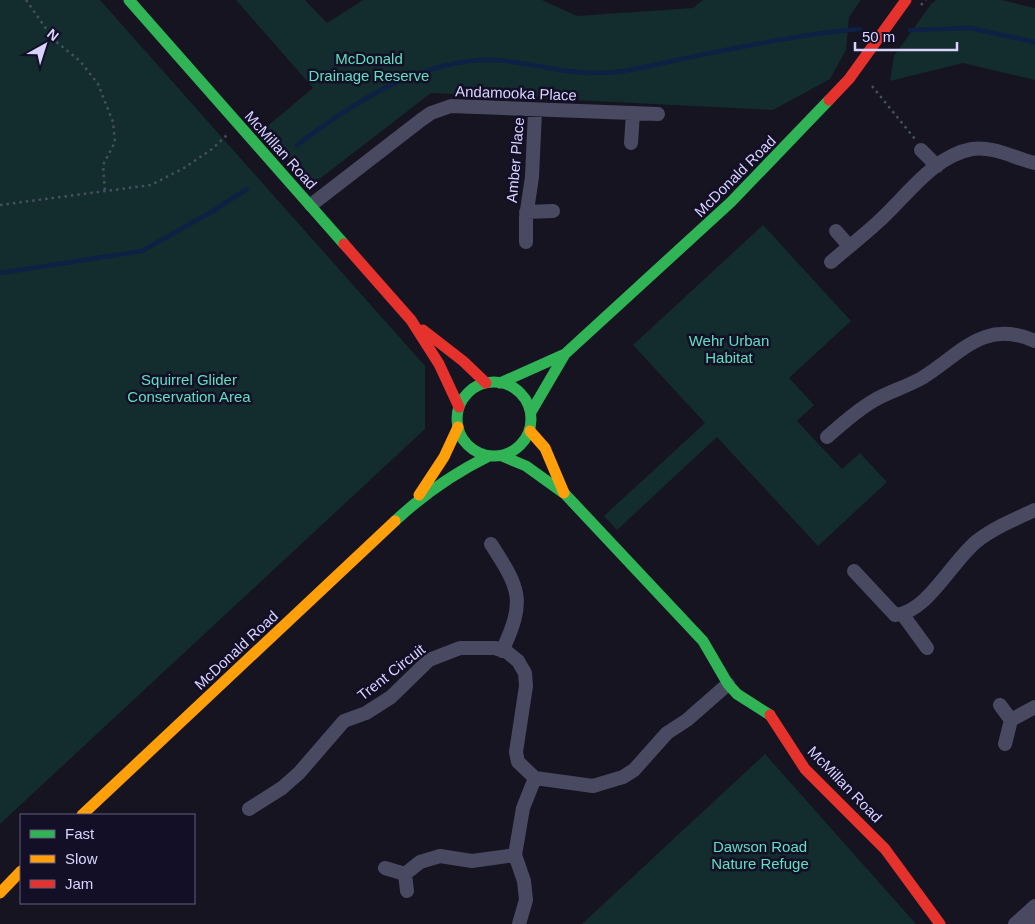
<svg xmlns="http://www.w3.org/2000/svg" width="1035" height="924" font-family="Helvetica,sans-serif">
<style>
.green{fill:#132c2d}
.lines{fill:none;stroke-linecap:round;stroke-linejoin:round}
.stream{stroke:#0d2144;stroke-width:4.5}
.path{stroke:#44505f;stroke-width:2.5;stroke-dasharray:2.5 4;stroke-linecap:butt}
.street{stroke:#4a4962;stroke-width:14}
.fast{stroke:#30b455;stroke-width:11}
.slow{stroke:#ff9f0a;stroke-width:11}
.jam{stroke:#e5322d;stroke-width:11}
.labels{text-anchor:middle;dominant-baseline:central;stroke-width:5;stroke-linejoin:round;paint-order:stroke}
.park-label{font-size:15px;fill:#5fe0c0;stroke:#130f26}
.street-label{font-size:15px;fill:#d9d4ff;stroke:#130f26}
</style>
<rect width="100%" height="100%" fill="#161421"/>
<path class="green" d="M 0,0 L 100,0 L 425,366 L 425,429 L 0,824 Z
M 236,0 L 305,0 L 327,23 L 363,0 L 542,0 L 577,16 L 693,8 L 703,0 L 861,0 L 849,17 L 846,50 L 830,79 L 773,110 L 431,93 L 313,184 L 264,129 L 313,88 Z
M 936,0 L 1002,0 L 1035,8 L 1035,80 L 963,63 L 890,81 L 894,56 L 931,4 Z
M 763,225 L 851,321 L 789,378 L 814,405 L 797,421 L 842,469 L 860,453 L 887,482 L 818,546 L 717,437 L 617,530 L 604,516 L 705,423 L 633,345 Z
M 765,754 L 916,924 L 582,924 Z"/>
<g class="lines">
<path class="stream" d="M 910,30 L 970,28 L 1035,42
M 297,145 C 350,105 411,65 480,60 C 518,58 559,74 596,73 C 624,73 654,65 681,59 C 741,47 800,34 860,29
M 0,273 L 142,251 L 213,211 L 247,189"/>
<path class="path" d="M 26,0 L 54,40 L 80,61 L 98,84 L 113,122 L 115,142 L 103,165 L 105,192
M 921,5 L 926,0
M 872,86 L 915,139
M 0,205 L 151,185 L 184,168 L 212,149 L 228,134"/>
<path class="street" d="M 631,143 L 633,113
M 921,150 L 937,166
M 311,205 L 421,120 L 431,113 L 451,106 L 658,114
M 526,212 L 553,211
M 836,231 L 849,246
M 526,242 L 526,217 L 532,177 L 535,111
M 831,262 C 847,248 863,236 878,222 C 906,197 933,156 972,149 C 994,146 1014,158 1035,163
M 827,437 C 842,424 856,411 873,401 C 888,392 906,387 922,378 C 960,355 983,318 1035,341
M 491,544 C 520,589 526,600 502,651
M 854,571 L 895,615 C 927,613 952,561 977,541 C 994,528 1015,519 1035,510
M 903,615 L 927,648
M 1000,705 L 1011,720
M 1005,744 L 1011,720 L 1035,707
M 535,778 L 593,786 L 623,777 L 634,770 L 667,733 L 687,720 L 728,684
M 249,809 L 282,788 L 299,773 L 344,721 L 366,713 L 391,697 L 429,660 L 460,648 L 495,648 L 507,652 L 518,661 L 525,673 L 526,686 L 516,752 L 518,762 L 535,778
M 385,868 L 405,874 L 420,862 L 440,856 L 472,861 L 515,855
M 405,874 L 407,891
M 519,924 L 526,900 L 524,881 L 515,855 L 523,808 L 535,778
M 1015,924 L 1035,906
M 1030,924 L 1035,920"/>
<path class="fast" d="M 129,0 L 344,244
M457 419a37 37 0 1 1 74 0a37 37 0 1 1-74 0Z
M 500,383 L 565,354 L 731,202 L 829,100
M 531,412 L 565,354
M 502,456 L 526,466 L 565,494 L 703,641 L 728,684 L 737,694 L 770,715
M 395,521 C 423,495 454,473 489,456"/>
<path class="slow" d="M 530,431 L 545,448 L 564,493
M 419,495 L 444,457 L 458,427
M 82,815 L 395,521
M 0,893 L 21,871"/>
<path class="jam" d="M 829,100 L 849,79 L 906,0
M 344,244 L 411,320 L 439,364 L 459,407
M 423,330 L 463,361 L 486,383
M 770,715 L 805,769 L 885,849 L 940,924"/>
</g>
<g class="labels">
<g class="park-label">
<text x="369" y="58">McDonald<tspan x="369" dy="17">Drainage Reserve</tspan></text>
<text x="729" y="340">Wehr Urban<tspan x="729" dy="17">Habitat</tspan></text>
<text x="189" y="379">Squirrel Glider<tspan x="189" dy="17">Conservation Area</tspan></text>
<text x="760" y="846">Dawson Road<tspan x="760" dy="17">Nature Refuge</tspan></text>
</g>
<g class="street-label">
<text transform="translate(516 93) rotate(2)">Andamooka Place</text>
<text transform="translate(281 150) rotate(48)">McMillan Road</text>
<text transform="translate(515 160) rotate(-85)">Amber Place</text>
<text transform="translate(735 176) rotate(-45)">McDonald Road</text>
<text transform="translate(236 650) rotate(-43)">McDonald Road</text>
<text transform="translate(391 672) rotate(-38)">Trent Circuit</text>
<text transform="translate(845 784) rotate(46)">McMillan Road</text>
</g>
</g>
<rect x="20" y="814" width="175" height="90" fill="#130f26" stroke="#625e7d"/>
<rect x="30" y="830" width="25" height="8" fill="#30b455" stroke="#625e7d"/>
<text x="65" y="839" font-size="15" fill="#d9d4ff">Fast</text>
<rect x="30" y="855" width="25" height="8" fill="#ff9f0a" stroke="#625e7d"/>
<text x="65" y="864" font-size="15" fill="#d9d4ff">Slow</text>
<rect x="30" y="880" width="25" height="8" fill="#e5322d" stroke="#625e7d"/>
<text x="65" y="889" font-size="15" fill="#d9d4ff">Jam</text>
<g transform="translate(45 45) rotate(39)" stroke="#130f26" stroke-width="4" paint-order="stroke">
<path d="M0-4L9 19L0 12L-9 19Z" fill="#d9d4ff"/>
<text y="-8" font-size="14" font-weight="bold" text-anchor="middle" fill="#d9d4ff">N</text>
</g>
<path d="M855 42v8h102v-8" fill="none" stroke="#d9d4ff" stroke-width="2.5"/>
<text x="862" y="42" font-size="15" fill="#d9d4ff" stroke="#130f26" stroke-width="4" paint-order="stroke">50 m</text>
</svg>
